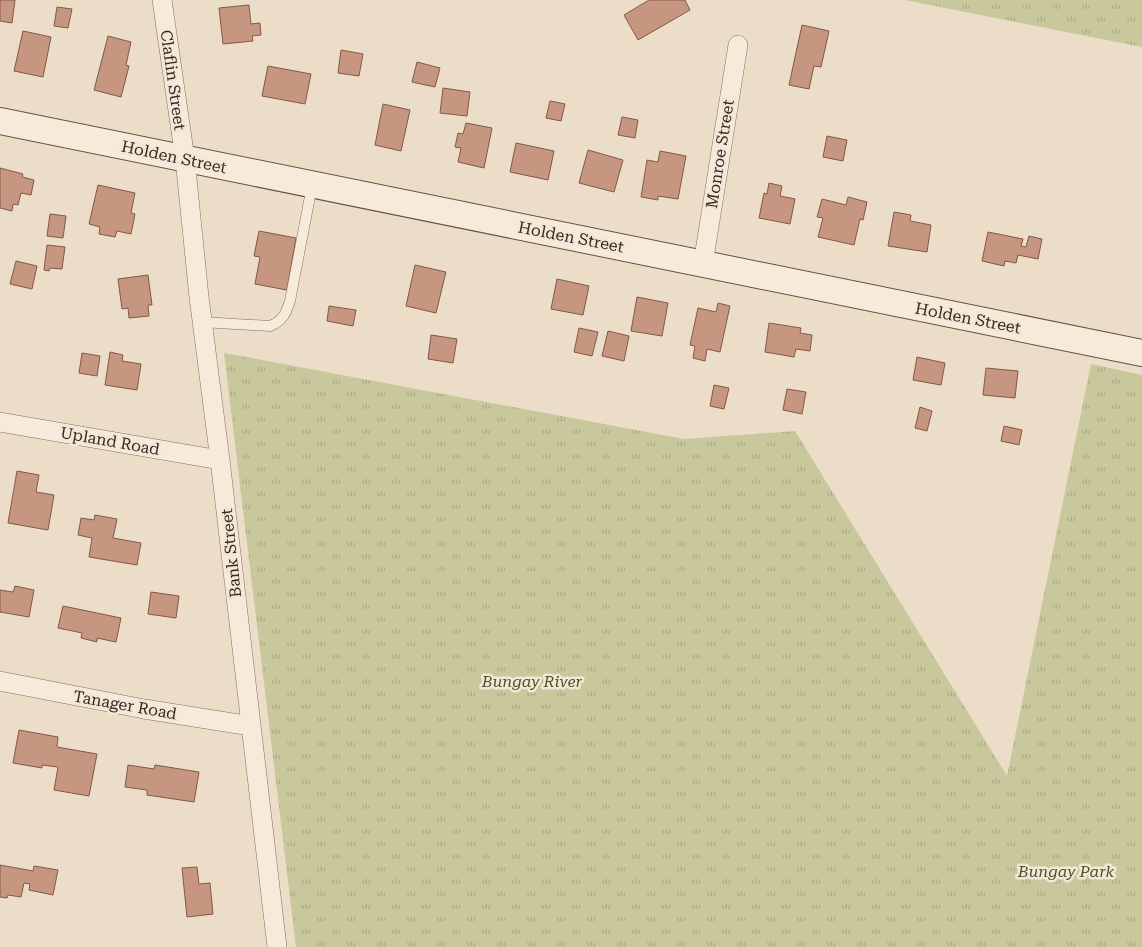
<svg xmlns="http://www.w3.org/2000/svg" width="1142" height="947" font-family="'Roboto Serif',serif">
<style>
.park{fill:url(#park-tufts)}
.building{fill:#c69681;stroke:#835846}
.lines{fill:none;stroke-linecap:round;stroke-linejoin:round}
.lane-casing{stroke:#856f5e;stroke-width:11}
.street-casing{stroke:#856f5e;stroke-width:20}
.secondary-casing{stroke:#675041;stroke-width:28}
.lane{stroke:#f6ebda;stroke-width:10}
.street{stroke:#f6ebda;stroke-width:19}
.secondary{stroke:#f6ebda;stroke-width:26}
.labels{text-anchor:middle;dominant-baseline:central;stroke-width:5;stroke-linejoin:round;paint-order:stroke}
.street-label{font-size:16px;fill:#372921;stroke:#f3e8d7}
.park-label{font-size:16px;font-style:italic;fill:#4c5229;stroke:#f3e8d7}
</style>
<defs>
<pattern id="park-tufts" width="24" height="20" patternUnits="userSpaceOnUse" patternTransform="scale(1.25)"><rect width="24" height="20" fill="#c8c89c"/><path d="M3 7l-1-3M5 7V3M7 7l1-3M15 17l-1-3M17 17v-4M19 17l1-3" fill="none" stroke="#acac86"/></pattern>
</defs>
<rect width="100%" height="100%" fill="#ebddc8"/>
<path class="park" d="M 905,0 L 1142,0 L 1142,47 Z
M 224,353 L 684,439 L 795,431 L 1007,776 L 1091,364 L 1142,375 L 1142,947 L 296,947 Z"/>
<path class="building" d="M 0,0 L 15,0 L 12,23 L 0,21 Z
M 649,0 L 685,0 L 690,10 L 638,40 L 624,15 Z
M 249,5 L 251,24 L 260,23 L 261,35 L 252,36 L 253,41 L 223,44 L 219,8 Z
M 57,7 L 72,9 L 68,28 L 54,26 Z
M 802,25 L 829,31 L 821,67 L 814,66 L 809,89 L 789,85 Z
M 23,31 L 51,37 L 43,77 L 14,71 Z
M 108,36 L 131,42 L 126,65 L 129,66 L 121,97 L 94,90 Z
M 341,50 L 363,54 L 359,76 L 338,73 Z
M 417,62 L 440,68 L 435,87 L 412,82 Z
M 268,66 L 311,74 L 305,104 L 262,96 Z
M 443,88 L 470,92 L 467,116 L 440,113 Z
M 550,101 L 565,104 L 561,121 L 546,118 Z
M 383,104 L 410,110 L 401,151 L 375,145 Z
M 622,117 L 638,120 L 635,138 L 618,135 Z
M 466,123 L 492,128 L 484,168 L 458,162 L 461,148 L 455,147 L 458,133 L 463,134 Z
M 827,136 L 847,140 L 843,161 L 823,157 Z
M 516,143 L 554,151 L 548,180 L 510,172 Z
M 588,150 L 623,160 L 614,192 L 579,183 Z
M 660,151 L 686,156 L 678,199 L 658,196 L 658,200 L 641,197 L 647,160 L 658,162 Z
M 0,168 L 23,174 L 22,177 L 34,180 L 31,195 L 21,193 L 18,205 L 13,204 L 12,211 L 0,208 Z
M 769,183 L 782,186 L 780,196 L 795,199 L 790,224 L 759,218 L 764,193 L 767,194 Z
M 98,185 L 135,193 L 131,213 L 135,214 L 131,234 L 117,231 L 115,237 L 99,234 L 100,227 L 89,224 Z
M 848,197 L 867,202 L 863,220 L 860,219 L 854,245 L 818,237 L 823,218 L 817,217 L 822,199 L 846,205 Z
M 894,212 L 911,215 L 910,221 L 931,225 L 927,252 L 888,246 Z
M 50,214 L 66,216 L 63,238 L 47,236 Z
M 259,231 L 296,238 L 287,290 L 255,284 L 260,257 L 254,256 Z
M 988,232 L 1023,239 L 1021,246 L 1026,247 L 1029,236 L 1042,239 L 1038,259 L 1018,255 L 1016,263 L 1005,261 L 1004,266 L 982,261 Z
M 47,245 L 65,247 L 62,269 L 50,268 L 49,271 L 44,270 Z
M 16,261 L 37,266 L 32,289 L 10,284 Z
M 415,265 L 446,272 L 436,313 L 406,306 Z
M 148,275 L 152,305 L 148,305 L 149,316 L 129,318 L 128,308 L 122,309 L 118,279 Z
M 557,279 L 589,286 L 583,315 L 551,309 Z
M 637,297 L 668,303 L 662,336 L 631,331 Z
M 718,303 L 730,306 L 720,352 L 707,349 L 705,361 L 693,358 L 695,346 L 690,345 L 698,308 L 716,312 Z
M 329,306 L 356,310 L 353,326 L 327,321 Z
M 769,323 L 801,328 L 800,333 L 812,335 L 810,351 L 796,349 L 794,357 L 765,352 Z
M 579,328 L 598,332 L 592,356 L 574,352 Z
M 608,331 L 629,336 L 624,361 L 602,356 Z
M 431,335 L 457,339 L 453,363 L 428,359 Z
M 110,352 L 123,355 L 122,361 L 141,364 L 137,390 L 105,385 Z
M 82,353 L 100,356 L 97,376 L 79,373 Z
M 917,357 L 945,363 L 941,385 L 913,380 Z
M 986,368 L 1018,371 L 1015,398 L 983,395 Z
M 714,385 L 729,388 L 724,409 L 710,406 Z
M 787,389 L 806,392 L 802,414 L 783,410 Z
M 920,407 L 932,411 L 927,431 L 915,428 Z
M 1004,426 L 1022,430 L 1019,445 L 1001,441 Z
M 17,471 L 39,475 L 36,492 L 54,495 L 48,530 L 8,523 Z
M 95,515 L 117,519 L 113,538 L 141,543 L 137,565 L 89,557 L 92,538 L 78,535 L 81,518 L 94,520 Z
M 15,586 L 34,590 L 29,617 L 0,612 L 0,590 L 13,592 Z
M 151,592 L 179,596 L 176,618 L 148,614 Z
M 63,606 L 121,618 L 116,642 L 97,638 L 97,642 L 81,638 L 82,633 L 58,628 Z
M 19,730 L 58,737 L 57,747 L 97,754 L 89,796 L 54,790 L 58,767 L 42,765 L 42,768 L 13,763 Z
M 128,765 L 154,769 L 155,765 L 199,772 L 194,802 L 147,795 L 147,790 L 125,787 Z
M 0,865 L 33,871 L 34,866 L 58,870 L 53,895 L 29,890 L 30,884 L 24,883 L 21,897 L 8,895 L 7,898 L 0,897 Z
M 197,867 L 199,884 L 210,883 L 213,914 L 187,917 L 182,868 Z"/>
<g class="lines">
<defs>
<path id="lane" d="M 202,322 L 270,326 C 283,321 286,313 290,301 L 312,186"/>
<path id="street" d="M 162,0 L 185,159 L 199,297 L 220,460 L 277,947
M 703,264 L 738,45
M 0,422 L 220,460
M 0,681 L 144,709 L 251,726"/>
<path id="secondary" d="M 0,121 L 1142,353"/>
</defs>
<use href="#lane" class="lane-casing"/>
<use href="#street" class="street-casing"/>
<use href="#secondary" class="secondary-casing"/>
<use href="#lane" class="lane"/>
<use href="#street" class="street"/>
<use href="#secondary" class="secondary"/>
</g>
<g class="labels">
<g class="street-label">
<text transform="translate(173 80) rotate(82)">Claflin Street</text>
<text transform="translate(720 154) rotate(-81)">Monroe Street</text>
<text transform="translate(174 157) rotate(12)">Holden Street</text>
<text transform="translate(571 237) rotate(11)">Holden Street</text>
<text transform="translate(968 318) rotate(11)">Holden Street</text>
<text transform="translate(110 441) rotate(10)">Upland Road</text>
<text transform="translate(231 553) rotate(-96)">Bank Street</text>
<text transform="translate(125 705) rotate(10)">Tanager Road</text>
</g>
<g class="park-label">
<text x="532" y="681">Bungay River</text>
<text x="1066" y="871">Bungay Park</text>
</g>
</g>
</svg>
